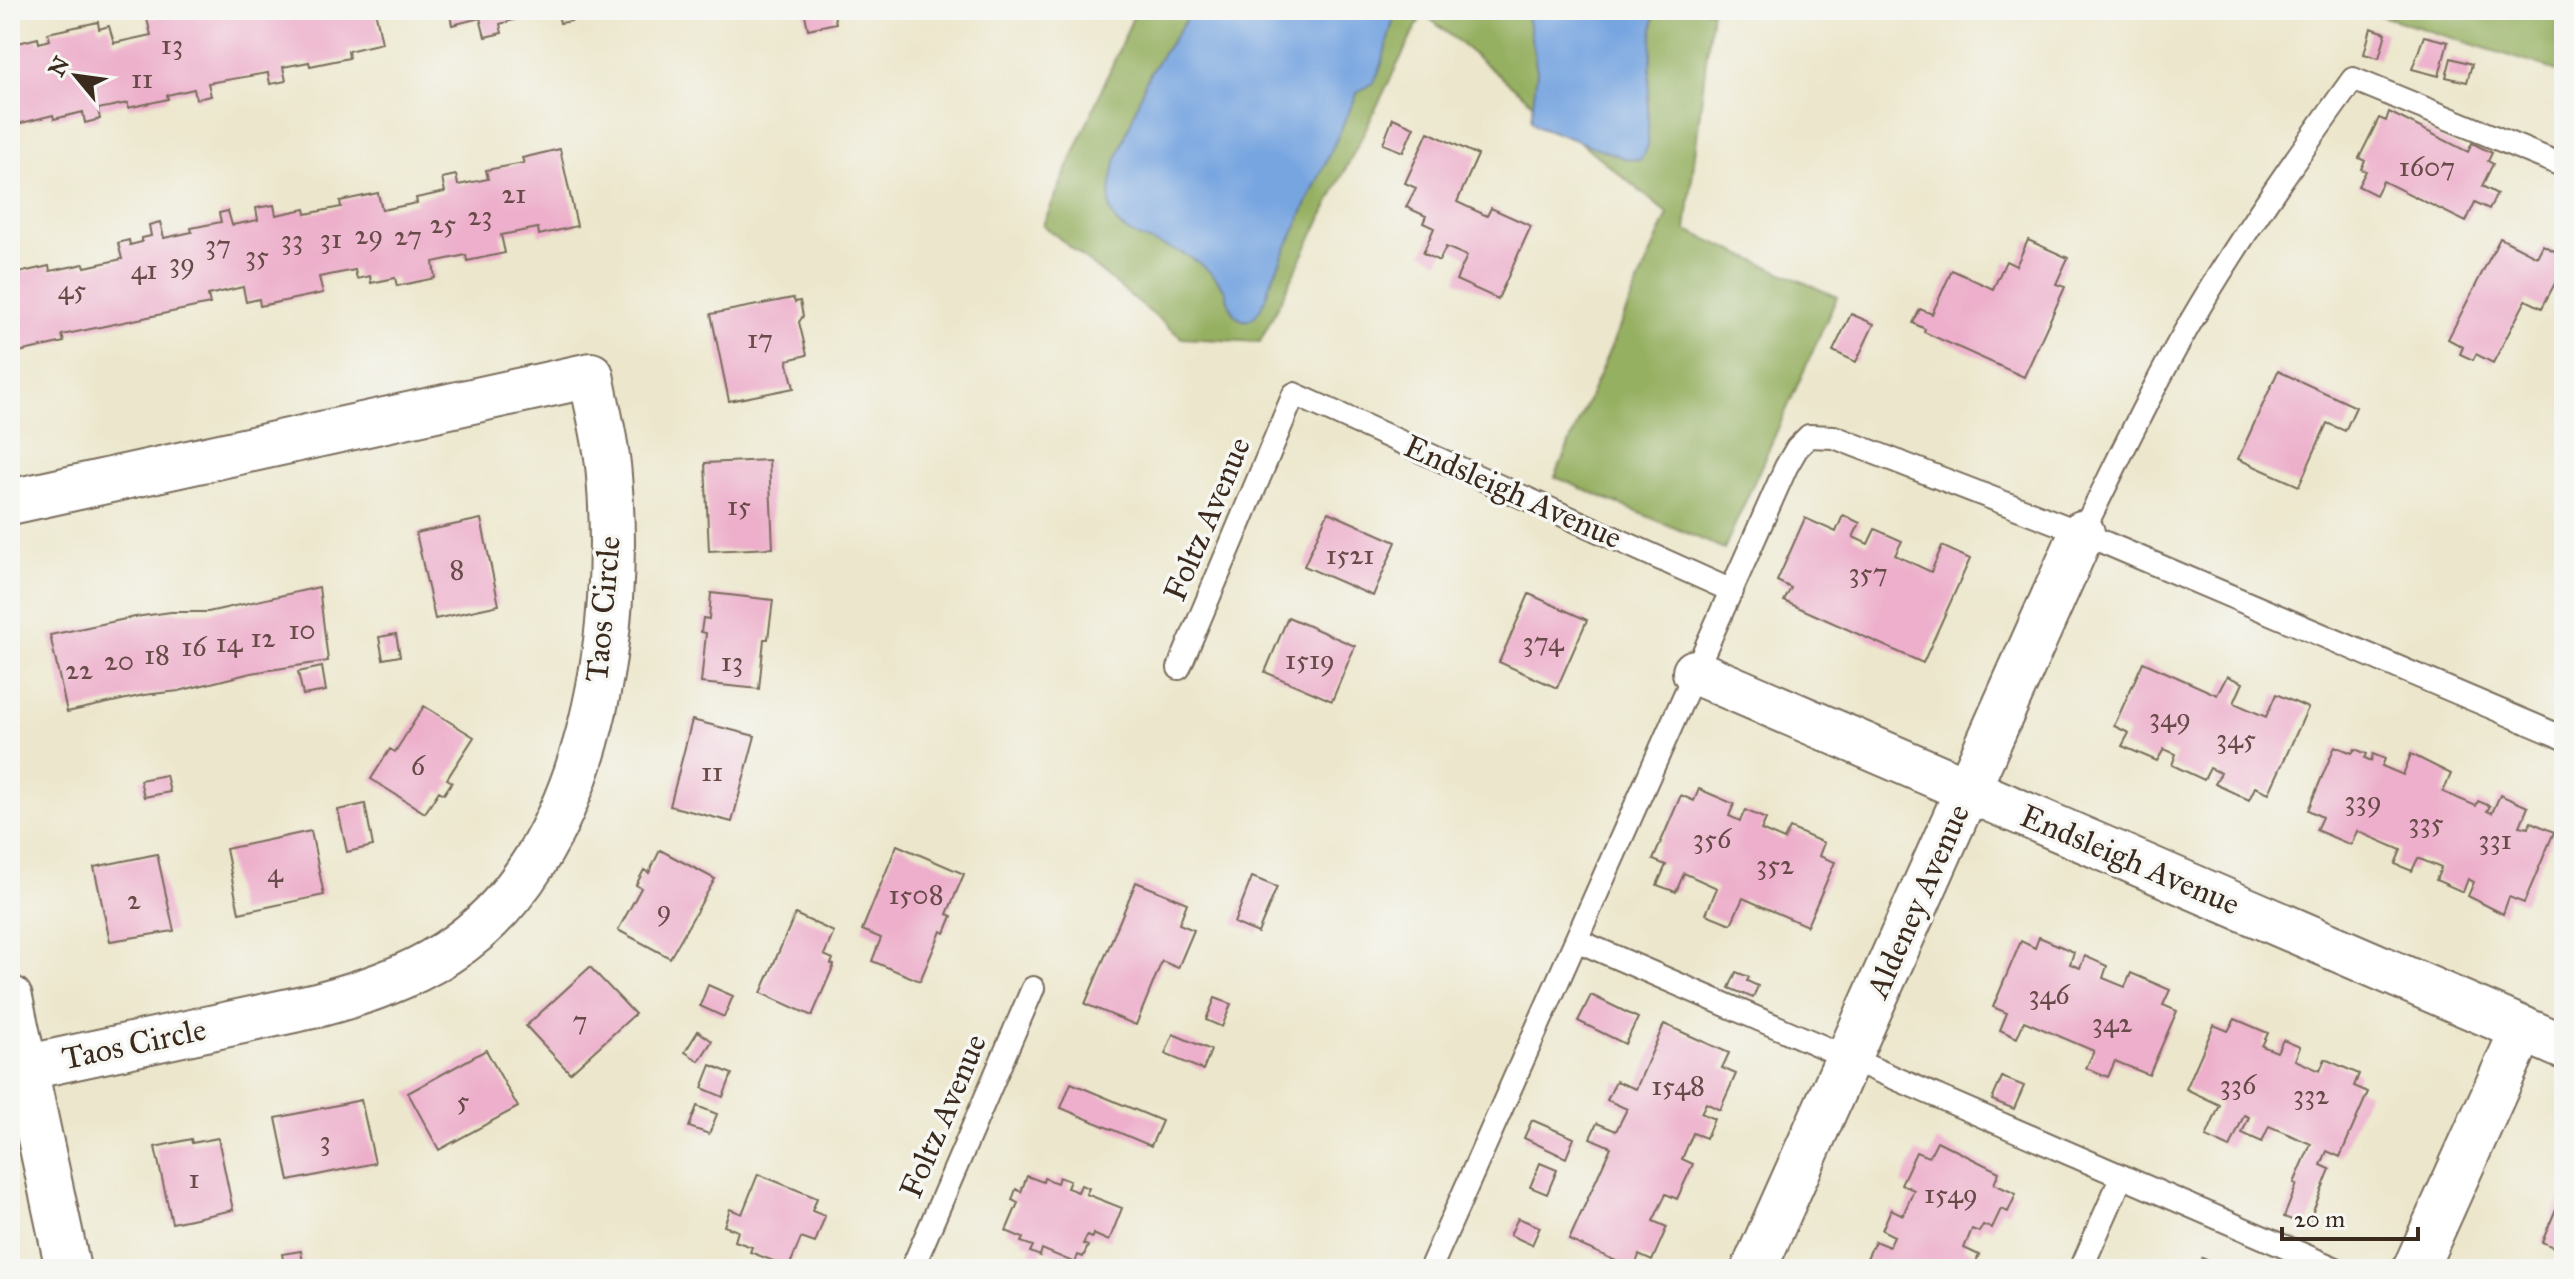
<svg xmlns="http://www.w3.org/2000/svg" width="2574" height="1279" font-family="'IM FELL Great Primer',serif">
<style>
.forest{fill:#96b062;stroke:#686d40;stroke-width:2}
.water{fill:#77a5e0;stroke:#59687f;stroke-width:2}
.building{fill:#edafcb}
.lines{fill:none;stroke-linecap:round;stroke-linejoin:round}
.service-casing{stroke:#796c5b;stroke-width:26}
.minor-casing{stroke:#796c5b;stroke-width:48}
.service{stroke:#fff;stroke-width:22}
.minor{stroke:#fff;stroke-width:44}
.labels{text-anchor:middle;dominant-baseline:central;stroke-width:7;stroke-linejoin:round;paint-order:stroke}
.number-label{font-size:28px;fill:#684b49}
.street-label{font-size:32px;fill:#3b2a1e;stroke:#f6f6f2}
</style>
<rect width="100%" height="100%" fill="#f6f6f2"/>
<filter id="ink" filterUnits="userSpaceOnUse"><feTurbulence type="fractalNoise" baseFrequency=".0125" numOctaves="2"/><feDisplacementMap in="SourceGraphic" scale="16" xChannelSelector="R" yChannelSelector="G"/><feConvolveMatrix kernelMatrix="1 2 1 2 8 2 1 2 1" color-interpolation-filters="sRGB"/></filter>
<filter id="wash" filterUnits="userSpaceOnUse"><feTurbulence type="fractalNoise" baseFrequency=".006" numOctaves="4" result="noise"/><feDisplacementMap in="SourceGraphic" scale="32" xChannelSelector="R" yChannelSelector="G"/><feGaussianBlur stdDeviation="1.8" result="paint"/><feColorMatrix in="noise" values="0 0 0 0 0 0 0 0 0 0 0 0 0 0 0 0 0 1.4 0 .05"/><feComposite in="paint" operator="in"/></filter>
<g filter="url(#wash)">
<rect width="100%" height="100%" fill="#ece7cc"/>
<path class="forest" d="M 1136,10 L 1712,10 L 1686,230 L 1837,297 L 1724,549 L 1555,477 L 1668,214 L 1423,13 L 1260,342 L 1182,338 L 1043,225 Z
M 2363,10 L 2564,10 L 2564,73 Z"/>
<path class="water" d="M 1192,10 L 1399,10 L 1395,13 L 1381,67 L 1374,82 L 1358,92 L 1269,286 C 1267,298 1254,332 1236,316 C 1228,310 1229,297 1224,289 C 1215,275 1202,264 1188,256 C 1165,242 1112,240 1110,205 C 1108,172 1124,141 1135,111 C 1139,100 1142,87 1148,77 C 1161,53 1179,33 1192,10 Z
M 1526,10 L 1654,10 L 1648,103 L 1648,146 L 1640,160 L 1624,158 L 1537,126 L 1531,120 L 1537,71 Z"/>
<g id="blocks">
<path class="building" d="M 187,10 L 224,10 L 225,17 L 254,10 L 375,10 L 382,43 L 348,51 L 349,58 L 310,66 L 309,62 L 283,67 L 286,81 L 270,84 L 268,73 L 208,83 L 211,96 L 196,99 L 194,89 L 167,95 L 168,99 L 128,108 L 128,103 L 98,109 L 100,119 L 85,123 L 83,112 L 54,119 L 53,115 L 10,126 L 10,45 L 38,38 L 39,43 L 50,40 L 48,33 L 98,22 L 99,29 L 109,26 L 114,43 L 151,35 L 147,19 Z
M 449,10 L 542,10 L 543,11 L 500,24 L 502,33 L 485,37 L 480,18 L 452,25 Z
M 557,10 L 570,10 L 572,21 L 560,23 Z
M 804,10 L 833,10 L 836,23 L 808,29 Z
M 2371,28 L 2386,33 L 2379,58 L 2364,54 Z
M 2424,36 L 2448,42 L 2439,76 L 2412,69 Z
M 2451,58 L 2472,64 L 2467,82 L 2446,77 Z
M 2389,112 L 2468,152 L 2472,143 L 2492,153 L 2488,161 L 2493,164 L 2482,186 L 2497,194 L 2489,209 L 2475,202 L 2466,222 L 2383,181 L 2376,195 L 2358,186 L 2366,171 L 2361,169 L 2365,161 L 2359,158 L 2379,118 L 2386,121 Z
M 1393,118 L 1414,127 L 1403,152 L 1383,144 Z
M 1428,132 L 1478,155 L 1457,202 L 1487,216 L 1491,208 L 1531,226 L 1498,299 L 1456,280 L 1467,256 L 1446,247 L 1439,261 L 1423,253 L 1434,228 L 1423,223 L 1426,216 L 1406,207 L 1416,188 L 1405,183 Z
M 560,149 L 577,226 L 539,235 L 538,228 L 501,235 L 505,253 L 467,261 L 466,255 L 433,262 L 435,278 L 397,286 L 395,278 L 371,283 L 370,276 L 357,279 L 355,270 L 319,277 L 323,293 L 260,306 L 259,299 L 246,302 L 243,287 L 208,295 L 210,304 L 62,335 L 64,342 L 10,354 L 10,258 L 14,257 L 18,273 L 49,266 L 50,271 L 84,264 L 85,267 L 122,259 L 118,243 L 129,240 L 130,245 L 142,242 L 142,238 L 151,236 L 149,225 L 160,222 L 164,238 L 192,232 L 191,228 L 221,222 L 219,213 L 228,211 L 232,225 L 258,220 L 256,208 L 274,205 L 276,215 L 305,209 L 306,214 L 341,207 L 340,201 L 378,193 L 382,210 L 417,203 L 416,198 L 445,192 L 442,178 L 456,175 L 458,185 L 488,179 L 486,170 L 524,163 L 522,158 Z
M 2500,238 L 2537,257 L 2543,245 L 2564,256 L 2564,266 L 2542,308 L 2526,300 L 2493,363 L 2476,354 L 2473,360 L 2460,354 L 2463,347 L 2448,339 Z
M 2028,240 L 2068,258 L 2056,284 L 2065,287 L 2024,377 L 1924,332 L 1925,329 L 1913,323 L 1920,309 L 1932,314 L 1952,270 L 1993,289 L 2006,261 L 2016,266 Z
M 793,298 L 795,302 L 800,301 L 803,316 L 799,322 L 807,355 L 787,360 L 794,388 L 729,401 L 711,314 Z
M 1851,314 L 1874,324 L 1856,362 L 1833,351 Z
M 2278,371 L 2356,407 L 2345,431 L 2327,423 L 2299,486 L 2238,459 Z
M 769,460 L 773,548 L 709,551 L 705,463 Z
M 1328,512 L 1396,542 L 1373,596 L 1304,566 Z
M 1843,515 L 1860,523 L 1853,537 L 1868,544 L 1875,529 L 1902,541 L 1895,555 L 1931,572 L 1942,546 L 1970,559 L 1923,663 L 1784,601 L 1791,588 L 1777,581 L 1805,518 L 1836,532 Z
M 481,519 L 499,605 L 435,619 L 416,533 Z
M 319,587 L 328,661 L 251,673 L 179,691 L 144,695 L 67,712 L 50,635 L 135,617 L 171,612 L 208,612 Z
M 711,593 L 773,600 L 768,639 L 764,639 L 759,689 L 701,683 L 706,633 L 701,632 L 703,618 L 709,619 Z
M 1529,594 L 1587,620 L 1557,688 L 1499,662 Z
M 1288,617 L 1355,646 L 1332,701 L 1265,672 Z
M 396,634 L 400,656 L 383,659 L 379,637 Z
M 2143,662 L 2217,695 L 2227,676 L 2243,683 L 2234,703 L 2266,717 L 2276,694 L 2308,708 L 2269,793 L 2255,787 L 2249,800 L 2215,784 L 2221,773 L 2210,768 L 2204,780 L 2172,765 L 2176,754 L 2164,749 L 2157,761 L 2122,746 L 2129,733 L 2114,726 Z
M 322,667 L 326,691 L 303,695 L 298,672 Z
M 424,706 L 474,737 L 447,779 L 452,782 L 444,794 L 439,791 L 425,813 L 371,779 L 390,749 L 395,752 Z
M 692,720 L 755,736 L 732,822 L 670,806 Z
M 2335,746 L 2352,753 L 2355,749 L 2367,754 L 2365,758 L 2371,761 L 2373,754 L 2385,759 L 2382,766 L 2403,775 L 2411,754 L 2451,774 L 2443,792 L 2476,806 L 2478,801 L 2490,806 L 2487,811 L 2492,813 L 2500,795 L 2528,807 L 2520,826 L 2528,828 L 2531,822 L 2554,832 L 2524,903 L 2509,897 L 2503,914 L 2468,896 L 2474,882 L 2468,879 L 2463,892 L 2436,880 L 2441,868 L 2418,858 L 2412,871 L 2395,864 L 2401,850 L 2357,831 L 2351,845 L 2316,830 L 2322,817 L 2308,810 Z
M 166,775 L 170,792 L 144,797 L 140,780 Z
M 1699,789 L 1734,804 L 1729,816 L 1740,821 L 1745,810 L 1766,819 L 1761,830 L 1784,840 L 1790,828 L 1824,843 L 1819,856 L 1835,862 L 1807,926 L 1743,898 L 1731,924 L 1706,914 L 1717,888 L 1684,873 L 1676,892 L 1657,885 L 1666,865 L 1653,860 L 1681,795 L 1694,801 Z
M 365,804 L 373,846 L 347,852 L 338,810 Z
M 311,831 L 324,895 L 239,913 L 226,849 Z
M 897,845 L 964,874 L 947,914 L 952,916 L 945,933 L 941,931 L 920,981 L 872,961 L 881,938 L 862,930 Z
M 660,850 L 715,879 L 670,958 L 618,930 L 641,888 L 636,885 L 644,870 L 649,873 Z
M 157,854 L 174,931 L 110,941 L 94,867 Z
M 1252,877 L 1277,887 L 1258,933 L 1234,923 Z
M 1136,882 L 1187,903 L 1179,924 L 1194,930 L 1178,968 L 1162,961 L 1136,1025 L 1085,1004 Z
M 795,914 L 834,932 L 824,955 L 833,959 L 831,964 L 834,965 L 812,1016 L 761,993 Z
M 2039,937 L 2074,952 L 2070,964 L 2080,968 L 2085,956 L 2107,966 L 2103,978 L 2125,987 L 2131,973 L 2170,990 L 2163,1005 L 2177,1011 L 2149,1075 L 2115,1061 L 2108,1077 L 2086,1068 L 2094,1051 L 2024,1021 L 2017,1038 L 2000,1030 L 2007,1013 L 1993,1007 L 2021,941 L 2035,948 Z
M 590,967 L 635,1014 L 570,1073 L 526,1026 Z
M 1736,972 L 1749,977 L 1747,981 L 1758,986 L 1753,998 L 1729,988 Z
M 708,985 L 733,996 L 724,1017 L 700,1006 Z
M 1591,995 L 1638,1018 L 1625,1044 L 1578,1021 Z
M 1215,998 L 1231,1004 L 1222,1027 L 1206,1020 Z
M 2235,1019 L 2268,1033 L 2262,1046 L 2277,1052 L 2283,1040 L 2300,1047 L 2295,1060 L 2320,1071 L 2325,1059 L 2359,1074 L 2354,1086 L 2368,1092 L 2340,1157 L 2327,1151 L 2321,1165 L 2330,1169 L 2307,1226 L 2284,1217 L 2297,1184 L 2294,1183 L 2311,1144 L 2269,1126 L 2262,1142 L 2242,1133 L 2249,1117 L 2244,1115 L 2230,1148 L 2206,1137 L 2220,1105 L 2186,1089 L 2214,1025 L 2228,1031 Z
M 1664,1024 L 1729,1053 L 1722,1068 L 1736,1074 L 1720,1110 L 1706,1103 L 1701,1113 L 1714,1119 L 1706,1138 L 1693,1133 L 1682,1159 L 1693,1164 L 1677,1199 L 1666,1194 L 1653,1221 L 1667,1227 L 1652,1261 L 1639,1255 L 1634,1269 L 1569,1240 L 1611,1147 L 1590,1138 L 1597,1123 L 1616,1131 L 1627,1109 L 1607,1100 L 1616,1081 L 1636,1089 Z
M 698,1031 L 712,1041 L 699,1061 L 685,1052 Z
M 1173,1034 L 1211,1050 L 1203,1070 L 1165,1054 Z
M 486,1050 L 518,1107 L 439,1150 L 408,1093 Z
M 711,1065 L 732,1074 L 723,1097 L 702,1088 Z
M 2002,1077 L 2024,1086 L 2014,1109 L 1992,1100 Z
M 1071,1083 L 1162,1121 L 1151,1146 L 1061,1108 Z
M 361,1100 L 375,1163 L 289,1181 L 276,1118 Z
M 697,1106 L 717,1114 L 709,1134 L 689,1127 Z
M 1532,1120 L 1574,1138 L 1566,1158 L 1524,1138 Z
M 218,1138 L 233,1210 L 172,1223 L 155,1147 L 191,1139 L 192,1143 Z
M 1937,1141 L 1999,1172 L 1994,1184 L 2016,1194 L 2008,1212 L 2001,1209 L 1992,1228 L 1983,1225 L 1979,1232 L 1972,1229 L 1964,1248 L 1979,1255 L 1973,1269 L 1958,1263 L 1956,1269 L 1862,1269 L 1875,1241 L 1889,1247 L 1894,1236 L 1882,1230 L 1891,1209 L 1903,1215 L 1914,1190 L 1901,1184 L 1916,1152 L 1929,1157 Z
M 1540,1163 L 1557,1170 L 1547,1194 L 1530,1187 Z
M 758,1174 L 817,1198 L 812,1211 L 825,1216 L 815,1243 L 801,1238 L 789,1267 L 750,1252 L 752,1247 L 735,1241 L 738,1231 L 724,1226 L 730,1209 L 742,1214 Z
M 1027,1176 L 1043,1182 L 1044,1178 L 1057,1183 L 1059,1177 L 1070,1181 L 1067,1188 L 1078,1192 L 1081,1185 L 1089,1188 L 1086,1194 L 1122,1208 L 1109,1241 L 1093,1234 L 1092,1238 L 1087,1236 L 1083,1244 L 1088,1246 L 1083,1257 L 1078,1255 L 1075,1263 L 1042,1249 L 1040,1256 L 1030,1252 L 1033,1246 L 1021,1242 L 1023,1238 L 1006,1231 L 1018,1203 L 1012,1200 L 1016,1189 L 1021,1192 Z
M 2564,1190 L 2564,1252 L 2542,1242 Z
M 1518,1218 L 1540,1227 L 1532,1245 L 1510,1235 Z
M 301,1251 L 304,1269 L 285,1269 L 282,1254 Z
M 2202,1258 L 2227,1269 L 2198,1269 Z"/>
</g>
</g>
<g filter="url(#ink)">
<use href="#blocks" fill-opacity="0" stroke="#796c5b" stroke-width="2"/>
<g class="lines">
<defs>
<path id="service" d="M 2082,533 C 2120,457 2156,379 2200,306 C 2247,227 2300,153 2353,79 L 2564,166
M 1179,668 L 1294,394 L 1732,591
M 1576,940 L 2336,1269
M 912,1269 L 1033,988
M 1430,1269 L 1786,467 L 1797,448 L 1809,436 L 1834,437 L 2082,533 L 2564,738
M 2081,1269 L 2122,1176"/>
<path id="minor" d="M 10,502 L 591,375 C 597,408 607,442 609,476 C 623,633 590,862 446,953 C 406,979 362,993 317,1005 L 10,1071
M 1695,672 L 2564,1047
M 10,998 L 68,1269
M 1754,1269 L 2082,533
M 2415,1269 L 2523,1029"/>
</defs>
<use href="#service" class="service-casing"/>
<use href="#minor" class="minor-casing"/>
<use href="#service" class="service"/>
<use href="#minor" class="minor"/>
</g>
</g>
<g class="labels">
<g class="number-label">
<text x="172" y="44">13</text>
<text x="142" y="78">11</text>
<text x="2427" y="166">1607</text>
<text x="514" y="193">21</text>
<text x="480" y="215">23</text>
<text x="443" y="223">25</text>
<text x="369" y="234">29</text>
<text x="408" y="235">27</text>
<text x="331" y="238">31</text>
<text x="292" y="239">33</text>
<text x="218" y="244">37</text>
<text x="257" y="255">35</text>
<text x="182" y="262">39</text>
<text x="144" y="269">41</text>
<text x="72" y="289">45</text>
<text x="760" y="338">17</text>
<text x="739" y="505">15</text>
<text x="1350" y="554">1521</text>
<text x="457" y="569">8</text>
<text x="1868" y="572">357</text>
<text x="302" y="629">10</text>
<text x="263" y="637">12</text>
<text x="1543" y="641">374</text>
<text x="229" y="642">14</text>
<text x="194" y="646">16</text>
<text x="157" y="654">18</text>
<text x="1310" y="659">1519</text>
<text x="119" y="660">20</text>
<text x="732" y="661">13</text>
<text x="79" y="669">22</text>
<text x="2170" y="717">349</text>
<text x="2236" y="738">345</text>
<text x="418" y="765">6</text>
<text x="712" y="771">11</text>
<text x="2363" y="800">339</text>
<text x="2426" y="822">335</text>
<text x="1712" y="838">356</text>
<text x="2495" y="839">331</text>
<text x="1775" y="864">352</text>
<text x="275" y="872">4</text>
<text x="916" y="894">1508</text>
<text x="134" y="899">2</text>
<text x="664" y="909">9</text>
<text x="2049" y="994">346</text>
<text x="580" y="1020">7</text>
<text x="2112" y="1022">342</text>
<text x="2238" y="1084">336</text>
<text x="1678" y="1085">1548</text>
<text x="2311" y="1094">332</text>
<text x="463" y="1100">5</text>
<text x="325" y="1140">3</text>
<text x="194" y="1178">1</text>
<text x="1951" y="1193">1549</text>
</g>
<g class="street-label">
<text transform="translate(1513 492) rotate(24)">Endsleigh Avenue</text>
<text transform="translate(1207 519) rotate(-67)">Foltz Avenue</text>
<text transform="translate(603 609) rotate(-85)">Taos Circle</text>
<text transform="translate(2130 860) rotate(23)">Endsleigh Avenue</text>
<text transform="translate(1918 901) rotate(-66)">Aldeney Avenue</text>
<text transform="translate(134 1044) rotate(-12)">Taos Circle</text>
<text transform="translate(943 1116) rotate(-67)">Foltz Avenue</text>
</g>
</g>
<rect width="2574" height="1279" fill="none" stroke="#f6f6f2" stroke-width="40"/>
<g transform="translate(76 76) rotate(299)" stroke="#f6f6f2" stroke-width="6" paint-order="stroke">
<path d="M0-6L14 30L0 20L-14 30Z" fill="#3b2a1e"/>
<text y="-12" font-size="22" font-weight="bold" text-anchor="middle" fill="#3b2a1e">N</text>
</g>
<path d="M2282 1227v12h136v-12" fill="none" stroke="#3b2a1e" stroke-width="4"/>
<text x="2294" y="1227" font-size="24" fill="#3b2a1e" stroke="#f6f6f2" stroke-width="6" paint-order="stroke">20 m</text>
</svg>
